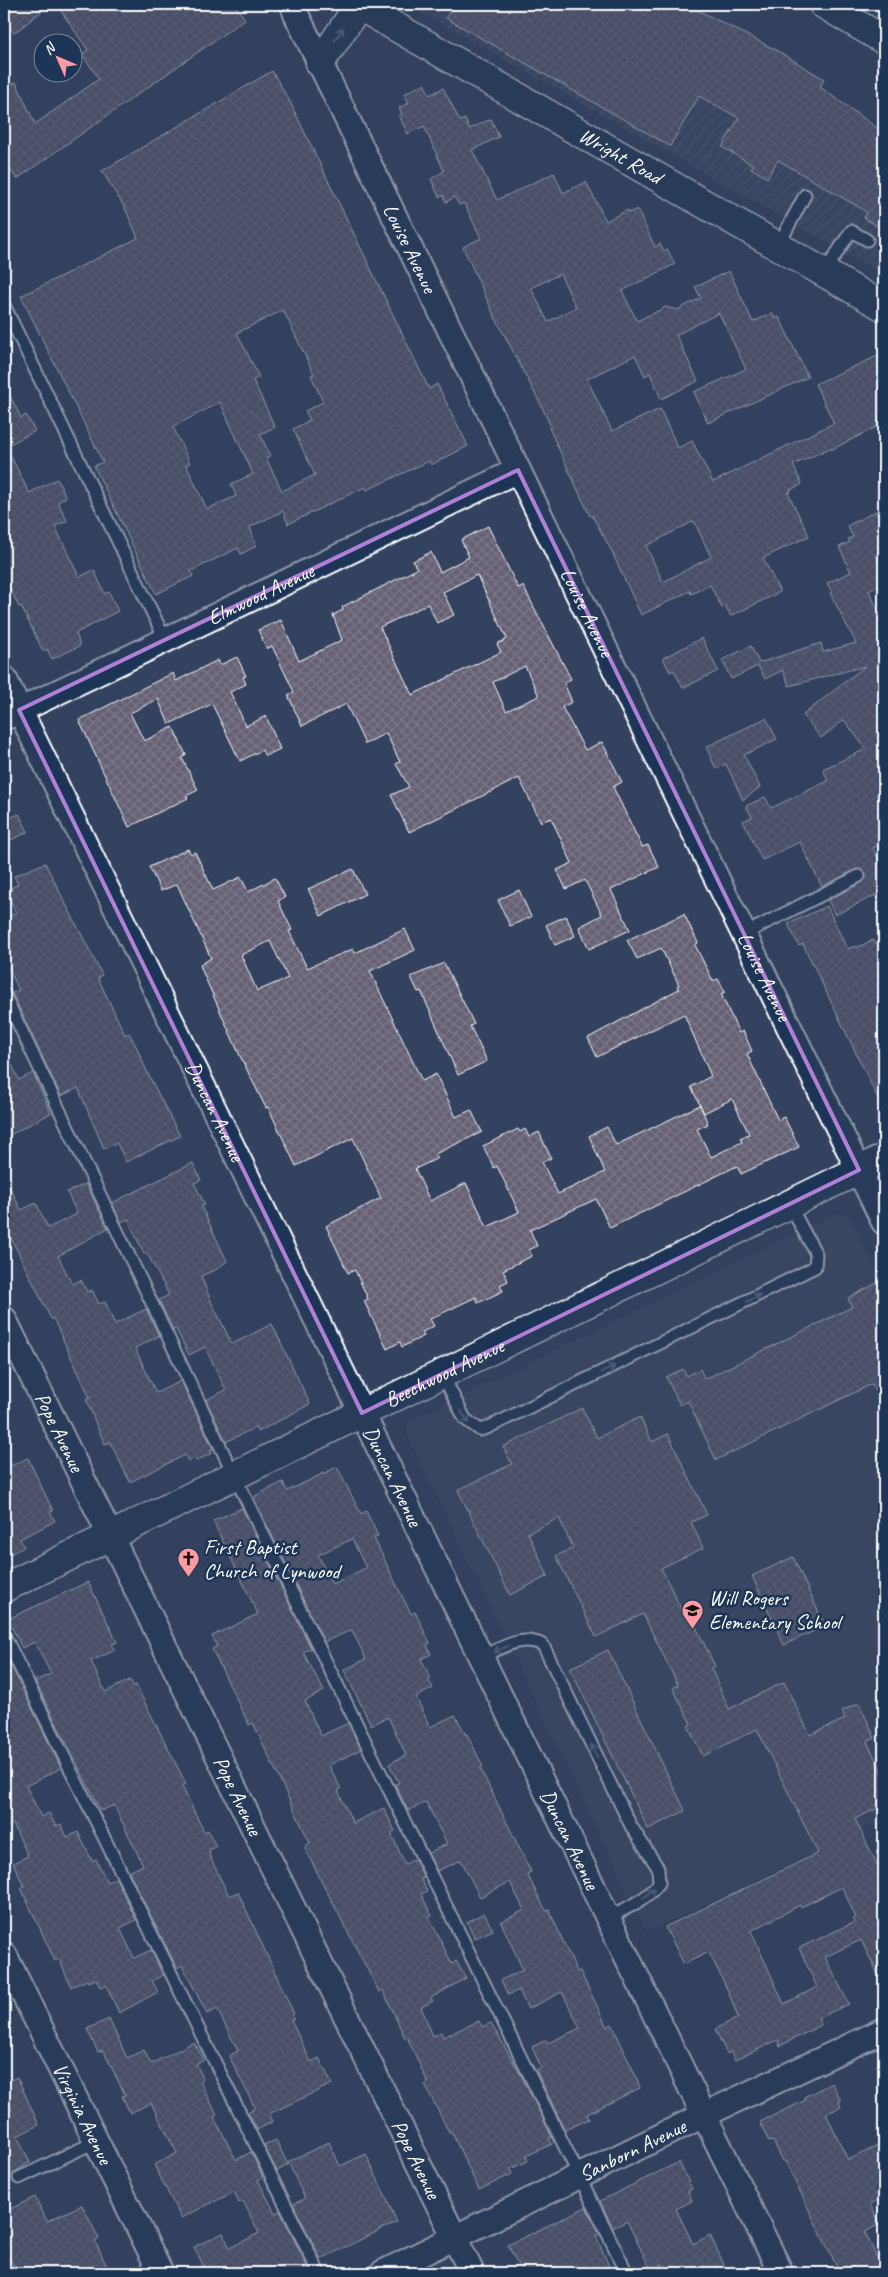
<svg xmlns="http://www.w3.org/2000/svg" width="888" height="2277" font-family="Caveat,sans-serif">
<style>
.built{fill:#424b65}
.industrial{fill:url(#industrial-furrows)}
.building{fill:url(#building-cross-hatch);stroke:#fff;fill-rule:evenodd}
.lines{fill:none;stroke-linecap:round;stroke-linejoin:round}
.lane-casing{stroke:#fff;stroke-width:15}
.street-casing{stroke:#fff;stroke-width:28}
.secondary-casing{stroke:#fff;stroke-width:31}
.highway-casing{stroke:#fff;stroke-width:31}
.lane{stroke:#1d3557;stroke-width:11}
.street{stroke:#1d3557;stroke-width:24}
.secondary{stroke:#1d3557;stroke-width:28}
.highway{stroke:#1d3557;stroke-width:28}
.oneway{stroke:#6c7c92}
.marked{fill:none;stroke:#b080d9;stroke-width:4;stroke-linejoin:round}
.labels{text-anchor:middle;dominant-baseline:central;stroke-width:5;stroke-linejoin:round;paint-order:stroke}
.street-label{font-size:21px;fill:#fff;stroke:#1d3557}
.poi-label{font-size:21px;fill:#fff;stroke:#1d3557;text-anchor:start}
</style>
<defs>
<pattern id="industrial-furrows" width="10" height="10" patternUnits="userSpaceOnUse" patternTransform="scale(1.25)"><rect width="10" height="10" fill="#424b65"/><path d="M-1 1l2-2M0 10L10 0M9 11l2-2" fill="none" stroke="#5e667c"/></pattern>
<pattern id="building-cross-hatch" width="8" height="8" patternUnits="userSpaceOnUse" patternTransform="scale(1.25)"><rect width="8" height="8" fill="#656073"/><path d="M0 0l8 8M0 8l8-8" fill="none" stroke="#7c7888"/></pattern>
</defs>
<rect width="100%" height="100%" fill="#33425f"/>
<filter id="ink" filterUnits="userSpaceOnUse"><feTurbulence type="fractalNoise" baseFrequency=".02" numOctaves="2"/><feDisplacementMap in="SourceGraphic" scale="10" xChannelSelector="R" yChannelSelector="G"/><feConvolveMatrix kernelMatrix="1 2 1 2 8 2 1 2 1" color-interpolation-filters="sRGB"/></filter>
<g filter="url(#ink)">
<path class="built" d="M 837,1213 L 850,1217 L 884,1288 L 884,1837 L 882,1838 L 875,1824 L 647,1932 L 407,1434 L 407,1426 L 410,1421 Z"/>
<path class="industrial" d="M 407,4 L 686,4 L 776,50 L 824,79 L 821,88 L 881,131 L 884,127 L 884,275 Z"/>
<path class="building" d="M 4,4 L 51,4 L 14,33 L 4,19 Z
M 72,4 L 234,4 L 245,19 L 17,179 L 4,161 L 4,88 L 16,82 L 35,124 L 99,79 L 82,54 L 88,50 L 61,11 Z
M 454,4 L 686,4 L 776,50 L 824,79 L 820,87 L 884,133 L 884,230 L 864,218 L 867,212 L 778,160 L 767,178 L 751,168 L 753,165 L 722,147 L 739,118 L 699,96 L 670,146 L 446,18 Z
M 272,71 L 289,100 L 429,389 L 437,384 L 468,446 L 431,465 L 429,461 L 367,490 L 365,487 L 288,524 L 283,511 L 250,527 L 256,546 L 241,554 L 238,548 L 191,571 L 193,576 L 156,594 L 94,466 L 103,462 L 21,296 L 138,238 L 125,208 L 102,171 ZM 283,310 L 314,374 L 311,375 L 323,402 L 305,411 L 310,420 L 293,429 L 315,475 L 282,491 L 266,458 L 270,456 L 260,434 L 275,427 L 253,380 L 259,377 L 237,333 ZM 220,402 L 253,474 L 231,484 L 236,496 L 207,509 L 186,465 L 190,463 L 173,427 Z
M 424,84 L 430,95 L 443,88 L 460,121 L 465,119 L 469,129 L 491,119 L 499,137 L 472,150 L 497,200 L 554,173 L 563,193 L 586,182 L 606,221 L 628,210 L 629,213 L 637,209 L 655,247 L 660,244 L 664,251 L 667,249 L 675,264 L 622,291 L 637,321 L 666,307 L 677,310 L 701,298 L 695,287 L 729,271 L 753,322 L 772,313 L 775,319 L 779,317 L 808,377 L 708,423 L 694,392 L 746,369 L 719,313 L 676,335 L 698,381 L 661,399 L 650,373 L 645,376 L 635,355 L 587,379 L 612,431 L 660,409 L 678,448 L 692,441 L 713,482 L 834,423 L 815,384 L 880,355 L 884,365 L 884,423 L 831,450 L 830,448 L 793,465 L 802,484 L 790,490 L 791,492 L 788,493 L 809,536 L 763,558 L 780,592 L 731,616 L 725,606 L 722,608 L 710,585 L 691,594 L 690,591 L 641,615 L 611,550 L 592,515 L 590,516 L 549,428 L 551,427 L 542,407 L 495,317 L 463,247 L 481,238 L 464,203 L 459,205 L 455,197 L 446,202 L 443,195 L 439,197 L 431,179 L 444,171 L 424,126 L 408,134 L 399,116 L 402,114 L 399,108 L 409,103 L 404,94 ZM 560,274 L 576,307 L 548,322 L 531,288 ZM 694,521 L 711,557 L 663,582 L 646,546 Z
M 4,383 L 21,418 L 26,415 L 35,431 L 6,446 L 29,493 L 57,479 L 66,497 L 58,502 L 67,521 L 55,526 L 79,577 L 94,570 L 105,594 L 109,592 L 118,611 L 76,633 L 80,646 L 52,659 L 47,649 L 43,651 L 21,606 L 19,607 L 4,576 Z
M 876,511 L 884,529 L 884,552 L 876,556 L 884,572 L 884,583 L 869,591 L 884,623 L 884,842 L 873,848 L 884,871 L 884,888 L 879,891 L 880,893 L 835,915 L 828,900 L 863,882 L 866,877 L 863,870 L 856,869 L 822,887 L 800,842 L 762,860 L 743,821 L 752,817 L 746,806 L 765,797 L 771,808 L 828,781 L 823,769 L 866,749 L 844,720 L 821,738 L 803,715 L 865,666 L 789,686 L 783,670 L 765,679 L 758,666 L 731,679 L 722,660 L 751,646 L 759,663 L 821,643 L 823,652 L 856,643 L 830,593 L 832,592 L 827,583 L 851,572 L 839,547 L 850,542 L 848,539 L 853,537 L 847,526 Z
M 488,526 L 518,588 L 523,586 L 571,679 L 564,683 L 572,702 L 562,707 L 585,750 L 602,742 L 622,782 L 613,787 L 642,847 L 648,845 L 659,867 L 611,890 L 630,930 L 589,949 L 579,927 L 602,915 L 585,880 L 566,889 L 557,870 L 572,863 L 551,818 L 541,822 L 519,778 L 409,832 L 391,795 L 409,787 L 396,764 L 400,762 L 386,733 L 365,744 L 346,704 L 302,726 L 288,695 L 294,692 L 272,646 L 267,649 L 258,630 L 281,620 L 299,661 L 342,640 L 333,615 L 343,610 L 342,607 L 417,569 L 413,561 L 431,552 L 440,572 L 469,557 L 461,540 ZM 477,575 L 507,639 L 497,644 L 501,652 L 412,695 L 380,627 L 428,604 L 437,623 L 454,615 L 443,592 ZM 525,666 L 539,696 L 506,711 L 493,682 Z
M 702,638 L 718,671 L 683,688 L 674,670 L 670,672 L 663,658 Z
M 237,657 L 246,676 L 243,677 L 246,684 L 230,692 L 246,726 L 266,716 L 280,749 L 265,756 L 262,750 L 240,761 L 212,704 L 169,724 L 158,699 L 130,713 L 144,741 L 173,727 L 186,755 L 182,758 L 198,790 L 186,796 L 188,798 L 129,827 L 79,720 L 173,673 L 176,681 L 218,660 L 220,665 Z
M 766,718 L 777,739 L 744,755 L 760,787 L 743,800 L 726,764 L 716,769 L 706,747 Z
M 19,814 L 28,832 L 4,843 L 4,821 Z
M 188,849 L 191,854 L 195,852 L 213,890 L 241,877 L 248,892 L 275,878 L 285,897 L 278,901 L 292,930 L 289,931 L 307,968 L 353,949 L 355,953 L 405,929 L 415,950 L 370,971 L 422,1081 L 436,1074 L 456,1117 L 471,1110 L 482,1132 L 435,1154 L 438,1158 L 415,1169 L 430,1201 L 466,1183 L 487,1227 L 519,1212 L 497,1166 L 494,1168 L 483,1146 L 518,1129 L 520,1132 L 525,1129 L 529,1137 L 539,1132 L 551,1158 L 542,1162 L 558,1194 L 605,1172 L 589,1136 L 607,1127 L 616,1145 L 700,1105 L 708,1124 L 697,1129 L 711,1157 L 742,1142 L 740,1138 L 749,1134 L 732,1099 L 704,1113 L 691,1087 L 711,1076 L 684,1014 L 597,1057 L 588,1038 L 679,989 L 677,986 L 679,985 L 661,948 L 637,959 L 627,940 L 684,914 L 698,943 L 695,945 L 713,981 L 718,979 L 725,992 L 721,994 L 739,1033 L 743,1031 L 752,1051 L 747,1054 L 778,1120 L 784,1117 L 799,1147 L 741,1174 L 737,1166 L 610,1228 L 596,1199 L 530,1230 L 537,1246 L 529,1250 L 532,1256 L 503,1270 L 508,1281 L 500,1285 L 503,1291 L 478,1303 L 476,1297 L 430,1319 L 434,1326 L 422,1332 L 424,1336 L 402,1347 L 400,1342 L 387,1349 L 364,1301 L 368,1299 L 355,1270 L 348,1273 L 326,1226 L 381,1198 L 353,1138 L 296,1166 L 268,1107 L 266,1108 L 241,1058 L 204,975 L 200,965 L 211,958 L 177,884 L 161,891 L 149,867 ZM 270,941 L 288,978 L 257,991 L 241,955 Z
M 45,863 L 102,975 L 98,978 L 125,1035 L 129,1033 L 136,1046 L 148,1074 L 180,1136 L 126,1162 L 117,1143 L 104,1149 L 78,1088 L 61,1096 L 12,993 L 19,990 L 4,959 L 4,919 L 16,913 L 7,893 L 12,890 L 11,888 L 18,884 L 14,876 Z
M 353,869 L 365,894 L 321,916 L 308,889 Z
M 519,890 L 531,917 L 510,926 L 498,900 Z
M 827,906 L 847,949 L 855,946 L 856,948 L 873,940 L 875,943 L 884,938 L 884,1111 L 803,944 L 799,946 L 788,924 Z
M 566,916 L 575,936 L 555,945 L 546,925 Z
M 444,963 L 474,1024 L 470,1026 L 487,1061 L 458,1075 L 421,991 L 418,992 L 411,977 Z
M 4,1048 L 19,1080 L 33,1073 L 51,1113 L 4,1138 Z
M 193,1163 L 201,1180 L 194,1183 L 205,1205 L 201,1206 L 227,1261 L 217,1269 L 201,1276 L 211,1301 L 232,1344 L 272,1324 L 310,1404 L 258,1432 L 256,1427 L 226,1442 L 206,1400 L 226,1390 L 205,1347 L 189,1355 L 176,1329 L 173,1330 L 159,1300 L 169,1295 L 147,1253 L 144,1254 L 128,1219 L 121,1222 L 112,1203 Z
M 4,1175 L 21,1210 L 36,1203 L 48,1228 L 77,1214 L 67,1192 L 86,1184 L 108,1228 L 58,1256 L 72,1284 L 81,1280 L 87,1292 L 92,1290 L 99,1304 L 105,1302 L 115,1324 L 146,1309 L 159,1336 L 135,1348 L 156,1393 L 181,1381 L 213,1449 L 210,1450 L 212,1453 L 196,1461 L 195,1458 L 188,1461 L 185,1455 L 130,1482 L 110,1442 L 105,1444 L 98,1429 L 86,1399 L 90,1398 L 53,1318 L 51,1319 L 9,1234 L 4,1236 Z
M 879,1282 L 884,1294 L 884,1409 L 872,1384 L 716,1460 L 688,1401 L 680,1405 L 666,1377 L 683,1369 L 687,1376 L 700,1369 L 704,1378 L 711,1376 L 852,1307 L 848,1298 Z
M 582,1408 L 597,1438 L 640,1417 L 652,1442 L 668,1434 L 707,1515 L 691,1522 L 703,1548 L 661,1568 L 685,1617 L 690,1615 L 715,1666 L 711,1668 L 729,1709 L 784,1682 L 810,1735 L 845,1719 L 842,1711 L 859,1703 L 875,1738 L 867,1742 L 884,1776 L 884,1805 L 855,1819 L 884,1879 L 884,1987 L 861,1940 L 825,1957 L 849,2004 L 818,2018 L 821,2025 L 780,2046 L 778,2040 L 735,2060 L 731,2052 L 727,2054 L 715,2029 L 738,2018 L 729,1993 L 709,1952 L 684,1964 L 665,1927 L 818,1853 L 757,1729 L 703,1756 L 688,1726 L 691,1724 L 673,1688 L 678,1685 L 643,1614 L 596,1637 L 556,1556 L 573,1548 L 559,1518 L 528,1533 L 548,1576 L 510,1595 L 458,1490 L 512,1464 L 503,1447 ZM 842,1887 L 856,1918 L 853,1919 L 855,1922 L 799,1948 L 817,1987 L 784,2004 L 751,1931 L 800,1905 L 801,1907 Z
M 28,1458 L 53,1511 L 50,1512 L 55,1521 L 20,1539 L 24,1547 L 4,1557 L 4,1469 Z
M 337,1467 L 361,1514 L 366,1511 L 378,1536 L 374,1538 L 397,1586 L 411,1614 L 415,1612 L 430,1643 L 427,1645 L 431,1654 L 421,1659 L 431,1679 L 428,1680 L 433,1688 L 416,1697 L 430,1727 L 455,1715 L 466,1735 L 467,1734 L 483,1767 L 480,1768 L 531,1872 L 527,1874 L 546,1911 L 549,1910 L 577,1972 L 580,1971 L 607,2027 L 612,2024 L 637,2079 L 640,2088 L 587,2114 L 589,2119 L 565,2130 L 536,2070 L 541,2067 L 532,2047 L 546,2040 L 548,2043 L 580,2028 L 562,1992 L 528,2009 L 519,1990 L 508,1995 L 501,1980 L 523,1970 L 501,1922 L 524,1910 L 510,1882 L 480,1897 L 461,1860 L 437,1871 L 428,1853 L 447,1844 L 426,1802 L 408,1811 L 395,1784 L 399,1783 L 389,1764 L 406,1755 L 388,1717 L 371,1725 L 344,1670 L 366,1659 L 352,1630 L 324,1642 L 255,1501 L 255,1496 L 283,1482 L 287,1491 ZM 352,1539 L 366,1568 L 332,1584 L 318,1555 Z
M 242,1508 L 311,1648 L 303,1652 L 324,1691 L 305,1701 L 321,1736 L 348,1723 L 361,1749 L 329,1765 L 341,1789 L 338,1791 L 353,1823 L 384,1808 L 395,1831 L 391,1833 L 405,1864 L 415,1859 L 424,1878 L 421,1879 L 427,1891 L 421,1894 L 432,1916 L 429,1917 L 452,1964 L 456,1961 L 466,1978 L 431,1998 L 433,2001 L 421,2007 L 433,2036 L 441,2032 L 443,2037 L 479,2021 L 482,2027 L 491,2023 L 522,2077 L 552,2137 L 549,2138 L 552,2144 L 526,2156 L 528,2161 L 510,2169 L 512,2174 L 479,2190 L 451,2131 L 449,2132 L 425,2085 L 428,2083 L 407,2037 L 405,2038 L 383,1990 L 379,1992 L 305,1849 L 305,1846 L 310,1843 L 253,1723 L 249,1725 L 212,1649 L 217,1646 L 212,1636 L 258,1614 L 213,1521 Z
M 793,1557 L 825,1626 L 784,1645 L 752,1576 Z
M 88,1582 L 117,1642 L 112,1644 L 115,1650 L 91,1661 L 105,1692 L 130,1680 L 133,1686 L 136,1685 L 186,1784 L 182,1786 L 204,1832 L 208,1830 L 216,1847 L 209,1850 L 210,1857 L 229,1896 L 238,1892 L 294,2014 L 292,2015 L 294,2019 L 291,2020 L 311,2062 L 319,2058 L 332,2084 L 269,2114 L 272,2122 L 257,2130 L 248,2112 L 255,2108 L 229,2056 L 238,2051 L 217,2009 L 207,2014 L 182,1965 L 177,1968 L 129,1872 L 143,1865 L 114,1805 L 101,1811 L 35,1681 L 51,1674 L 35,1642 L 22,1648 L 8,1619 Z
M 608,1650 L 685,1811 L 648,1829 L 570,1668 Z
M 4,1651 L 61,1768 L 26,1786 L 41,1817 L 49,1813 L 56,1826 L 61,1824 L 67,1837 L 78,1832 L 92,1861 L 96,1859 L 107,1882 L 116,1878 L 136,1920 L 120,1928 L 134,1958 L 151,1950 L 163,1975 L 152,1981 L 158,1992 L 119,2013 L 106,1985 L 100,1987 L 96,1979 L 88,1982 L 87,1980 L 71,1987 L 59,1959 L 55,1961 L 21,1888 L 24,1886 L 13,1863 L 28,1856 L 13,1824 L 4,1829 Z
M 484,1913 L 493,1930 L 475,1938 L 467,1922 Z
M 109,2019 L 127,2058 L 144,2050 L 151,2064 L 194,2042 L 204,2060 L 196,2064 L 203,2078 L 200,2081 L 217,2115 L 214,2117 L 236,2160 L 251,2152 L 263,2177 L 258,2180 L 275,2213 L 280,2211 L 307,2266 L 305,2267 L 308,2273 L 207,2273 L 194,2247 L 223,2233 L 230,2248 L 259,2233 L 243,2201 L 239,2203 L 234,2192 L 181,2218 L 154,2165 L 177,2153 L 151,2103 L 130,2113 L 122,2096 L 125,2095 L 103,2050 L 98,2052 L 87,2029 Z
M 17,2077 L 39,2125 L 17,2136 L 30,2162 L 4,2179 L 4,2109 L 6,2114 L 12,2110 L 4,2092 L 4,2084 Z
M 832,2083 L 841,2101 L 839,2102 L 841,2107 L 826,2114 L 848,2160 L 884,2143 L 884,2197 L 870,2204 L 880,2224 L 865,2232 L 884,2273 L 840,2273 L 785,2161 L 783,2161 L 773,2141 L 769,2142 L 760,2122 L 806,2100 L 804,2097 Z
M 276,2140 L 288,2165 L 277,2171 L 264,2146 Z
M 329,2142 L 340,2166 L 366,2154 L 397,2222 L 321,2259 L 293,2204 L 305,2199 L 288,2162 Z
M 679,2162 L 692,2189 L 688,2191 L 692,2201 L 676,2209 L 693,2244 L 710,2235 L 728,2273 L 695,2273 L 693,2268 L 681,2273 L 666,2273 L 662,2264 L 651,2270 L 627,2221 L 613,2228 L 600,2201 Z
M 35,2197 L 47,2221 L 82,2205 L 99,2239 L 95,2241 L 108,2269 L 99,2273 L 17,2273 L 4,2247 L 4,2212 Z
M 586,2207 L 600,2234 L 596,2236 L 612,2273 L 522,2273 L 508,2245 Z"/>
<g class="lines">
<defs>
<path id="lane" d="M 778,246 L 805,195
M 824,273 L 851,231 L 867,240
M 4,305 L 165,639
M 744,934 L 859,876
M 4,994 L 234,1475 L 627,2273
M 442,1374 L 465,1419 L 480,1430 L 487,1428 L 815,1267 L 816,1254 L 789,1204
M 4,1635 L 319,2273
M 481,1657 C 502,1648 521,1634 543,1645 L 631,1826 L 658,1868 L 659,1883 C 647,1900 626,1908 608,1918
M 19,2178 L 95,2142"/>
<g id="street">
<path id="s1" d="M 293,4 L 296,14 L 884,1222"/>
<path id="s2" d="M 4,678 L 781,2273"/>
<path id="s3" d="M 4,718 L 518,470"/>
<path id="s4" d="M 4,1319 L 472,2273"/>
<path id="s5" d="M 4,1954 L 161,2273"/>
<path id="s6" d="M 382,2273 L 704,2115 L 884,2030"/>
</g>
<g id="secondary">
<path id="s7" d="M 356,4 L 884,307"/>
<path d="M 320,63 L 359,5"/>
<path id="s8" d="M 4,1588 L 884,1158"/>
</g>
<path id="highway" d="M 823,4 L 884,40"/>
</defs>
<use href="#lane" class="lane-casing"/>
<use href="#street" class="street-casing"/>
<use href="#secondary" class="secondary-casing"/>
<use href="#highway" class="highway-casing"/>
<use href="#lane" class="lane"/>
<use href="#street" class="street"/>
<use href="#secondary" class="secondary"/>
<use href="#highway" class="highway"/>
</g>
<defs><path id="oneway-shaft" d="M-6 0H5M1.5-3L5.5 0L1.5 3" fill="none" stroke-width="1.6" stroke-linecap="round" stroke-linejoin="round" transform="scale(1.25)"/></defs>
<g class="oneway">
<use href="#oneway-shaft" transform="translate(339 34) rotate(-56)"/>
<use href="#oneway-shaft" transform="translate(754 1298) rotate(-26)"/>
<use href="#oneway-shaft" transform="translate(608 1369) rotate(-26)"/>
<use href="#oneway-shaft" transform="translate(465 1417) rotate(57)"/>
<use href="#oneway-shaft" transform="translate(501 1649) rotate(157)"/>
<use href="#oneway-shaft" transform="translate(594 1751) rotate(-116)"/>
<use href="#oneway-shaft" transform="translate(649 1893) rotate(-40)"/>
</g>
</g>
<path d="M0 0H888V2277H0ZM 518,470 L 859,1170 L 362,1413 L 19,710 Z" fill="#33425f" fill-opacity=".55" fill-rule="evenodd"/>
<path class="marked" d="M 518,470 L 859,1170 L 362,1413 L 19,710 Z"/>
<defs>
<symbol id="church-pin" viewBox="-11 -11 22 30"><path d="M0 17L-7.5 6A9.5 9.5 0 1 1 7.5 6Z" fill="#ff9aa2" stroke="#1d3557"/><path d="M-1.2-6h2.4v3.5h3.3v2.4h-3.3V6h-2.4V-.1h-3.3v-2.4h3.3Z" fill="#111"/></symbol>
<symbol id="school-pin" viewBox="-11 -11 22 30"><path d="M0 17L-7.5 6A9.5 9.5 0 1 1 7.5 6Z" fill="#ff9aa2" stroke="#1d3557"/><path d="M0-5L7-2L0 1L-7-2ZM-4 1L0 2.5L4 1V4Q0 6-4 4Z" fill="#111"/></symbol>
</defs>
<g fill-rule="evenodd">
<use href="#church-pin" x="176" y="1546" width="25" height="34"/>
<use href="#school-pin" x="680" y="1598" width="25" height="34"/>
</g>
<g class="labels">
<g class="street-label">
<text stroke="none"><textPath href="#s7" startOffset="305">Wright Road</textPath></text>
<text stroke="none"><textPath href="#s1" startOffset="271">Louise Avenue</textPath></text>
<text stroke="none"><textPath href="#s3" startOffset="285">Elmwood Avenue</textPath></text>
<text stroke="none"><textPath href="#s1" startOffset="676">Louise Avenue</textPath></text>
<text stroke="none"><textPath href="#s1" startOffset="1081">Louise Avenue</textPath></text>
<text stroke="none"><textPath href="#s2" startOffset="482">Duncan Avenue</textPath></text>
<text stroke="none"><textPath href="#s8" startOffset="490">Beechwood Avenue</textPath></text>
<text stroke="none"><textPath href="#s4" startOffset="126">Pope Avenue</textPath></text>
<text stroke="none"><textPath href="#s2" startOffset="888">Duncan Avenue</textPath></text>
<text stroke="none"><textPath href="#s4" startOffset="531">Pope Avenue</textPath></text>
<text stroke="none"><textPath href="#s2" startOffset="1292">Duncan Avenue</textPath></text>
<text stroke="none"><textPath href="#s5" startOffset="178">Virginia Avenue</textPath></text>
<text stroke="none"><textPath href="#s6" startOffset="279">Sanborn Avenue</textPath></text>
<text stroke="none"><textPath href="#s4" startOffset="936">Pope Avenue</textPath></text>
</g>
<g class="poi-label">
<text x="204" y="1547">First Baptist<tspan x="204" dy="24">Church of Lynwood</tspan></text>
<text x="709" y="1598">Will Rogers<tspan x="709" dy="24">Elementary School</tspan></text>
</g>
</g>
<rect width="888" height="2277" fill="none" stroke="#1d3557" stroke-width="20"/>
<rect x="10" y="10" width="868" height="2257" fill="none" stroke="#fff" stroke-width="2" filter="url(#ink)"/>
<g transform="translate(58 58) rotate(315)"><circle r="24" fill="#1d3557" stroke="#77869a"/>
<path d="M0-4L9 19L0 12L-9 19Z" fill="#ff9aa2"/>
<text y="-8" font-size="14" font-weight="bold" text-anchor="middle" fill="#ffffff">N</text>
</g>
</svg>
